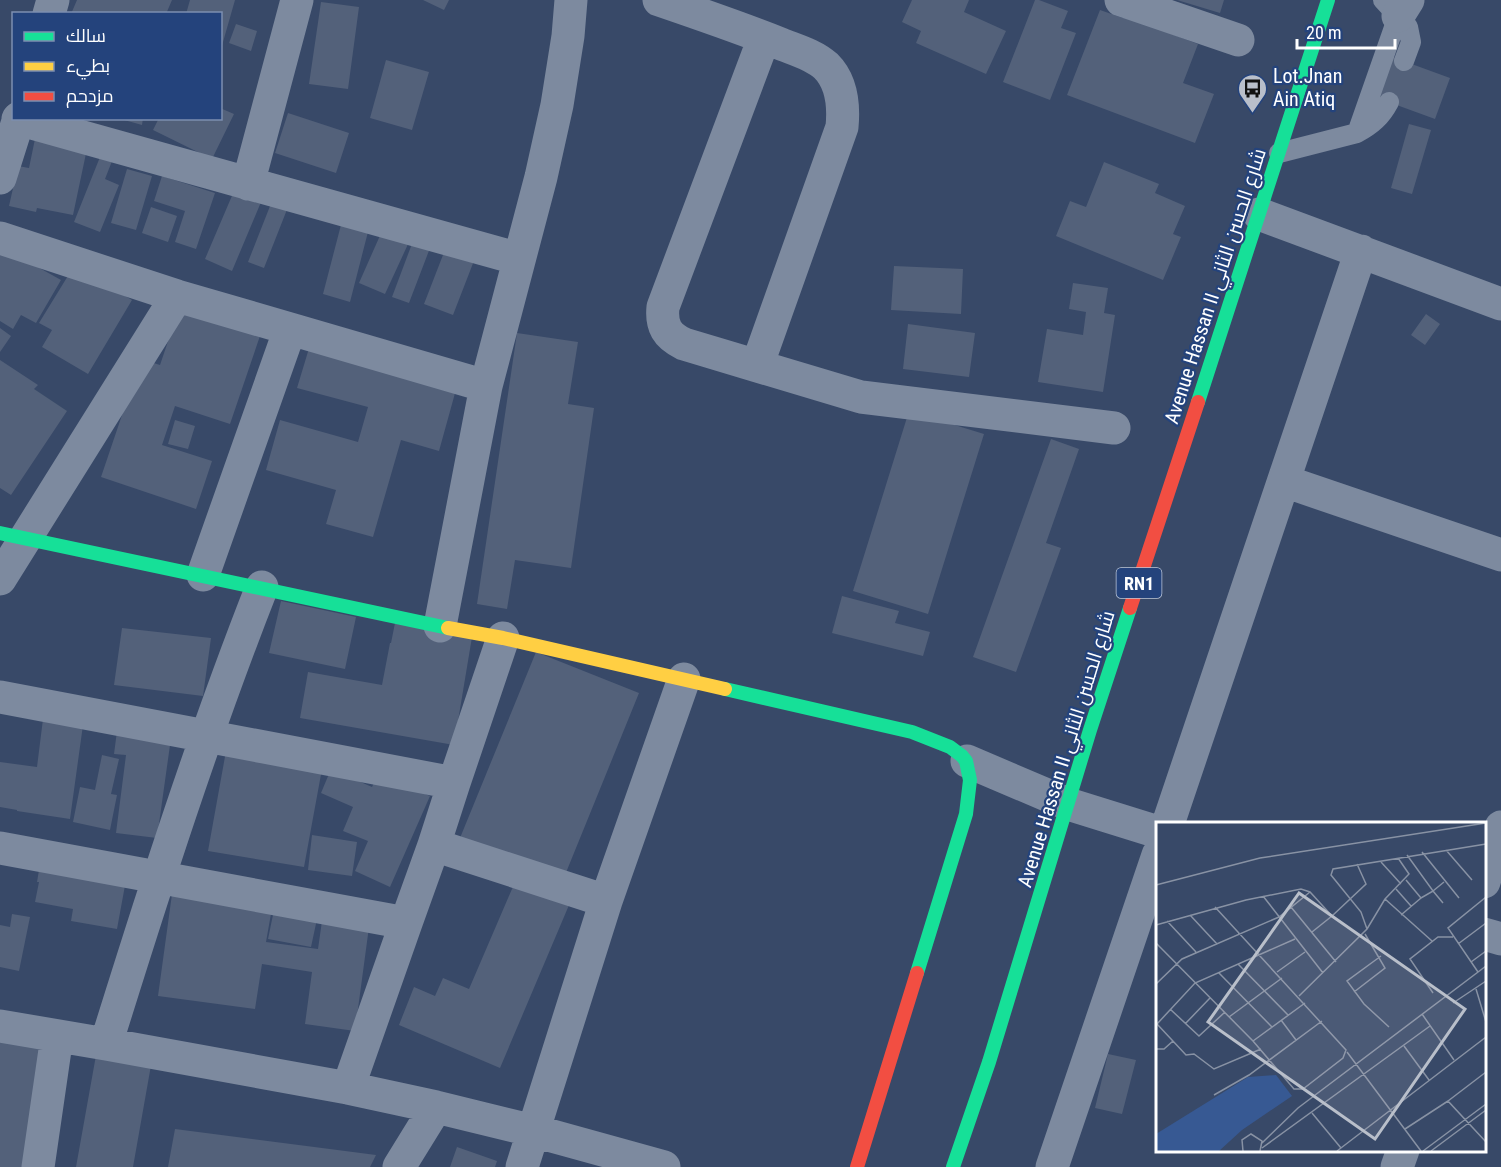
<svg xmlns="http://www.w3.org/2000/svg" width="1501" height="1167" font-family="'Roboto Condensed',Cairo,sans-serif">
<style>
.building{fill:#53617a}
.lines{fill:none;stroke-linecap:round;stroke-linejoin:round}
.lane{stroke:#7d8a9f;stroke-width:20}
.street{stroke:#7d8a9f;stroke-width:33}
.fast{stroke:#16e098;stroke-width:14}
.slow{stroke:#ffcf43;stroke-width:14}
.jam{stroke:#f24e42;stroke-width:14}
.labels{text-anchor:middle;dominant-baseline:central;stroke-width:4.5;stroke-linejoin:round;paint-order:stroke}
.shield{fill:#24437c;stroke:#bdc7d8;stroke-width:1.5}
.shield-label{font-size:18px;font-weight:bold;fill:#fff}
.poi-label{font-size:20px;fill:#fff;stroke:#24437c;text-anchor:start}
.street-label{font-size:20px;fill:#fff;stroke:#24437c}
.inset-road{fill:none;stroke:#8892a4;stroke-width:1.5}
.view{fill:#b9bfca;fill-opacity:0.15;stroke:#b9bfca;stroke-width:3}
.inset-edge{fill:none;stroke:#fff;stroke-width:3}
</style>
<rect width="100%" height="100%" fill="#384968"/>
<path class="building" d="M 77,0 L 172,0 L 166,14 L 71,14 Z
M 190,0 L 235,0 L 221,49 L 220,14 L 186,14 Z
M 423,0 L 449,0 L 444,10 Z
M 912,0 L 969,0 L 964,12 L 1006,31 L 986,74 L 916,43 L 921,31 L 902,22 Z
M 1035,0 L 1039,0 L 1068,11 L 1061,28 L 1076,33 L 1050,100 L 1003,82 Z
M 1177,0 L 1224,0 L 1220,13 Z
M 321,2 L 359,7 L 348,89 L 309,84 Z
M 1100,10 L 1123,18 L 1124,16 L 1198,44 L 1183,83 L 1214,94 L 1195,143 L 1067,95 Z
M 236,24 L 257,31 L 251,51 L 229,43 Z
M 1387,55 L 1450,78 L 1435,119 L 1372,96 Z
M 386,60 L 429,72 L 412,130 L 370,118 Z
M 220,108 L 234,114 L 212,159 L 153,130 L 159,118 L 220,118 Z
M 288,113 L 349,133 L 336,173 L 275,153 Z
M 117,118 L 143,118 L 142,125 Z
M 1409,124 L 1431,130 L 1412,194 L 1391,188 Z
M 36,134 L 88,144 L 73,215 L 37,208 L 36,212 L 9,206 L 18,166 L 29,168 Z
M 102,152 L 114,156 L 105,179 L 119,185 L 100,232 L 74,222 Z
M 1104,162 L 1159,184 L 1155,193 L 1185,206 L 1173,234 L 1181,237 L 1163,280 L 1056,236 L 1070,201 L 1086,207 Z
M 127,169 L 152,176 L 136,230 L 111,223 Z
M 162,176 L 215,193 L 196,249 L 175,242 L 185,211 L 154,201 Z
M 237,184 L 264,195 L 232,271 L 205,259 Z
M 272,201 L 288,207 L 264,268 L 248,262 Z
M 151,207 L 177,216 L 168,242 L 142,233 Z
M 342,221 L 369,228 L 350,302 L 323,294 Z
M 382,231 L 409,242 L 385,294 L 359,283 Z
M 413,241 L 430,248 L 409,303 L 392,297 Z
M 448,242 L 477,253 L 453,315 L 424,304 Z
M 0,246 L 61,280 L 36,323 L 21,315 L 13,329 L 0,321 Z
M 74,266 L 132,300 L 88,374 L 42,347 L 52,330 L 39,323 Z
M 894,266 L 963,269 L 961,314 L 891,310 Z
M 1073,283 L 1108,288 L 1104,313 L 1115,315 L 1103,392 L 1038,382 L 1047,329 L 1083,335 L 1086,312 L 1069,309 Z
M 180,306 L 261,333 L 230,424 L 175,406 L 162,445 L 212,461 L 196,509 L 101,477 L 141,359 L 160,365 Z
M 1426,314 L 1440,324 L 1425,345 L 1411,335 Z
M 908,324 L 975,333 L 969,377 L 903,369 Z
M 0,328 L 11,336 L 0,352 Z
M 517,333 L 578,342 L 568,404 L 594,408 L 571,568 L 515,560 L 507,609 L 477,604 Z
M 310,345 L 457,386 L 439,451 L 401,440 L 373,537 L 326,524 L 336,490 L 266,470 L 280,420 L 358,442 L 368,407 L 297,388 Z
M 0,360 L 38,385 L 34,389 L 67,411 L 11,495 L 0,488 Z
M 909,411 L 984,434 L 928,614 L 853,591 Z
M 175,420 L 195,426 L 188,449 L 168,444 Z
M 1051,439 L 1079,449 L 1046,543 L 1061,548 L 1016,672 L 973,657 Z
M 842,596 L 899,611 L 895,623 L 930,632 L 923,656 L 832,633 Z
M 281,601 L 356,617 L 345,669 L 269,653 Z
M 395,623 L 472,637 L 454,745 L 300,718 L 308,672 L 382,685 L 390,643 L 391,643 Z
M 122,628 L 211,638 L 203,696 L 114,685 Z
M 536,652 L 639,693 L 563,880 L 460,838 Z
M 43,719 L 83,725 L 70,819 L 17,811 L 17,810 L 0,807 L 0,762 L 37,767 Z
M 117,731 L 171,738 L 157,838 L 116,833 L 126,755 L 114,754 Z
M 226,751 L 322,769 L 304,867 L 208,851 Z
M 102,755 L 119,759 L 111,794 L 117,795 L 110,830 L 73,822 L 80,787 L 95,790 Z
M 331,769 L 372,787 L 378,774 L 430,796 L 390,887 L 355,871 L 368,841 L 343,831 L 353,807 L 321,793 Z
M 312,835 L 357,842 L 352,876 L 308,870 Z
M 40,864 L 126,880 L 117,929 L 71,921 L 73,909 L 35,902 L 39,882 L 37,882 Z
M 518,875 L 572,898 L 500,1068 L 399,1025 L 414,987 L 435,996 L 443,978 L 469,989 Z
M 172,894 L 272,908 L 266,942 L 318,949 L 322,921 L 369,927 L 355,1031 L 305,1024 L 312,972 L 262,964 L 255,1009 L 158,996 Z
M 274,910 L 317,919 L 311,947 L 268,939 Z
M 12,914 L 30,917 L 19,971 L 0,967 L 0,925 L 10,927 Z
M 0,1028 L 46,1034 L 26,1167 L 0,1167 Z
M 98,1044 L 153,1054 L 133,1167 L 76,1167 Z
M 1108,1054 L 1136,1060 L 1122,1114 L 1095,1108 Z
M 175,1129 L 322,1148 L 376,1155 L 370,1167 L 168,1167 Z
M 457,1147 L 497,1161 L 495,1167 L 450,1167 Z"/>
<g class="lines">
<path class="lane" d="M 1383,0 L 1408,27 L 1411,42 L 1404,61
M 1357,133 L 1398,16
M 1279,153 L 1357,133 C 1372,125 1381,117 1389,102"/>
<path class="street" d="M 659,0 C 700,14 741,28 781,44 C 796,50 814,55 826,66 C 842,82 844,106 842,127 L 757,366
M 1121,0 L 1238,40
M 49,14 L 53,0
M 1398,16 L 1408,0
M 764,38 L 663,307 C 661,326 667,336 684,344 L 861,397 L 1114,428
M 18,119 L 519,259
M 0,178 L 19,118
M 248,184 L 297,0
M 1259,214 L 1501,304
M 0,238 L 177,296 L 486,386
M 1284,481 L 1501,555
M 203,575 L 290,329
M 0,579 L 177,296
M 440,626 L 486,386 L 541,177 L 557,105 L 568,36 L 571,0
M 0,697 L 454,783
M 967,761 L 1068,804 L 1158,832
M 1168,824 L 1361,251
M 434,845 L 606,901
M 0,848 L 406,923
M 1484,882 L 1501,827
M 1484,934 L 1501,939
M 0,1026 L 106,1044 L 348,1088 L 436,1107 L 534,1131 L 664,1167
M 106,1044 C 154,890 203,737 262,587
M 348,1088 L 406,923 L 434,845 L 454,783 L 503,638
M 38,1167 L 57,1036
M 399,1167 L 436,1107
M 522,1167 L 606,901 L 684,679
M 1052,1167 L 1158,855
M 1397,1167 L 1403,1150"/>
<path class="fast" d="M 1198,402 L 1328,0
M 0,533 L 448,628
M 725,689 L 912,732 L 950,747 L 962,756 L 966,761 L 970,780 L 966,814 L 917,973
M 953,1167 L 989,1062 L 1090,730 L 1130,608"/>
<path class="slow" d="M 448,628 L 503,638 L 725,689"/>
<path class="jam" d="M 1130,608 L 1198,402
M 857,1167 L 917,973"/>
</g>
<defs>
<symbol id="bus-pin" viewBox="-11 -11 22 30"><path d="M0 17L-7.5 6A9.5 9.5 0 1 1 7.5 6Z" fill="#b9bfca" stroke="#24437c"/><path d="M-5-6H5V4H4V6H2V4H-2V6H-4V4H-5ZM-3.5-4V0h7V-4ZM-3.5 1.2v1.5H-2V1.2ZM2 1.2v1.5H3.5V1.2Z" fill="#111"/></symbol>
</defs>
<g fill-rule="evenodd">
<use href="#bus-pin" x="1236" y="72" width="33" height="45"/>
</g>
<g class="labels">
<rect class="shield" x="1116.5" y="568" width="45" height="30" rx="4.5"/>
<g class="shield-label">
<text x="1139" y="583">RN1</text>
</g>
<g class="poi-label">
<text x="1273" y="76">Lot.Jnan<tspan x="1273" dy="23">Ain Atiq</tspan></text>
</g>
<g class="street-label">
<text transform="translate(1215 286) rotate(-72)">Avenue Hassan II شارع الحسن الثاني</text>
<text transform="translate(1066 749) rotate(-73)">Avenue Hassan II شارع الحسن الثاني</text>
</g>
</g>
<g transform="translate(1156 822)">
<rect width="330" height="330" fill="#384968"/>
<path d="M 120,253 L 136,274 L 86,308 L 63,329 L 0,329 L 0,312 L 92,255 Z" fill="#375993"/>
<path class="inset-road" d="M 290,28 L 316,58M 266,30 L 303,76M 251,33 L 277,69 L 288,60M 225,40 L 245,62M 250,58 L 265,76 L 277,69 L 287,81M 0,63 L 104,36 L 330,1M 240,67 L 255,84M 107,74 L 167,151M 229,77 L 276,119M 135,85 L 180,140M 34,93 L 61,122M 245,93 L 265,76M 11,99 L 40,130M 0,103 L 90,78 L 145,67 L 154,70 L 176,94 L 210,62 L 201,42M 211,107 L 229,77 L 253,52 L 242,36M 156,110 L 176,94M 0,121 L 97,219 L 138,267 L 147,267 L 187,236 L 190,228 L 59,85M 302,122 L 330,101M 225,134 L 191,159 L 208,182 L 233,205M 315,140 L 330,129M 82,142 L 132,193M 121,150 L 149,130M 322,150 L 292,106 L 330,75M 63,151 L 116,205M 0,162 L 26,137 L 123,95 L 154,70M 320,167 L 330,200M 198,170 L 229,146 L 209,112M 277,171 L 254,137 L 282,115 L 297,115M 143,174 L 211,107 L 205,90 L 175,53 L 177,47 L 330,22M 297,181 L 330,159M 14,187 L 43,214 L 69,190M 266,192 L 298,238M 73,195 L 126,156M 125,198 L 140,218M 29,202 L 54,176M 97,219 L 149,181M 248,224 L 273,258M 0,227 L 8,227 L 17,219M 105,227 L 58,247 L 38,232 L 30,233 L 1,202 L 39,161 L 139,117M 191,230 L 265,329M 330,250 L 292,279 L 330,320M 58,273 L 93,253 L 166,199M 156,291 L 185,326M 249,307 L 292,279M 106,321 L 142,286 L 330,144M 106,326 L 274,204M 87,329 L 86,318 L 95,312 L 106,319 L 104,329M 181,329 L 330,215M 267,329 L 330,282M 275,329 L 330,288"/>
<path class="view" d="M 143,71 L 309,187 L 219,317 L 52,200 Z"/>
<rect width="330" height="330" class="inset-edge"/>
</g>
<rect x="12" y="12" width="210" height="108" fill="#24437c" stroke="#7c8eb0" stroke-width="1.5"/>
<rect x="24" y="32" width="30" height="9" fill="#16e098" stroke="#7c8eb0" stroke-width="1.5"/>
<text x="66" y="42" font-size="18" fill="#ffffff">سالك</text>
<rect x="24" y="62" width="30" height="9" fill="#ffcf43" stroke="#7c8eb0" stroke-width="1.5"/>
<text x="66" y="72" font-size="18" fill="#ffffff">بطيء</text>
<rect x="24" y="92" width="30" height="9" fill="#f24e42" stroke="#7c8eb0" stroke-width="1.5"/>
<text x="66" y="102" font-size="18" fill="#ffffff">مزدحم</text>
<path d="M1297 39v9h98v-9" fill="none" stroke="#ffffff" stroke-width="3"/>
<text x="1306" y="39" font-size="18" fill="#ffffff" stroke="#24437c" stroke-width="4.5" paint-order="stroke">20 m</text>
</svg>
